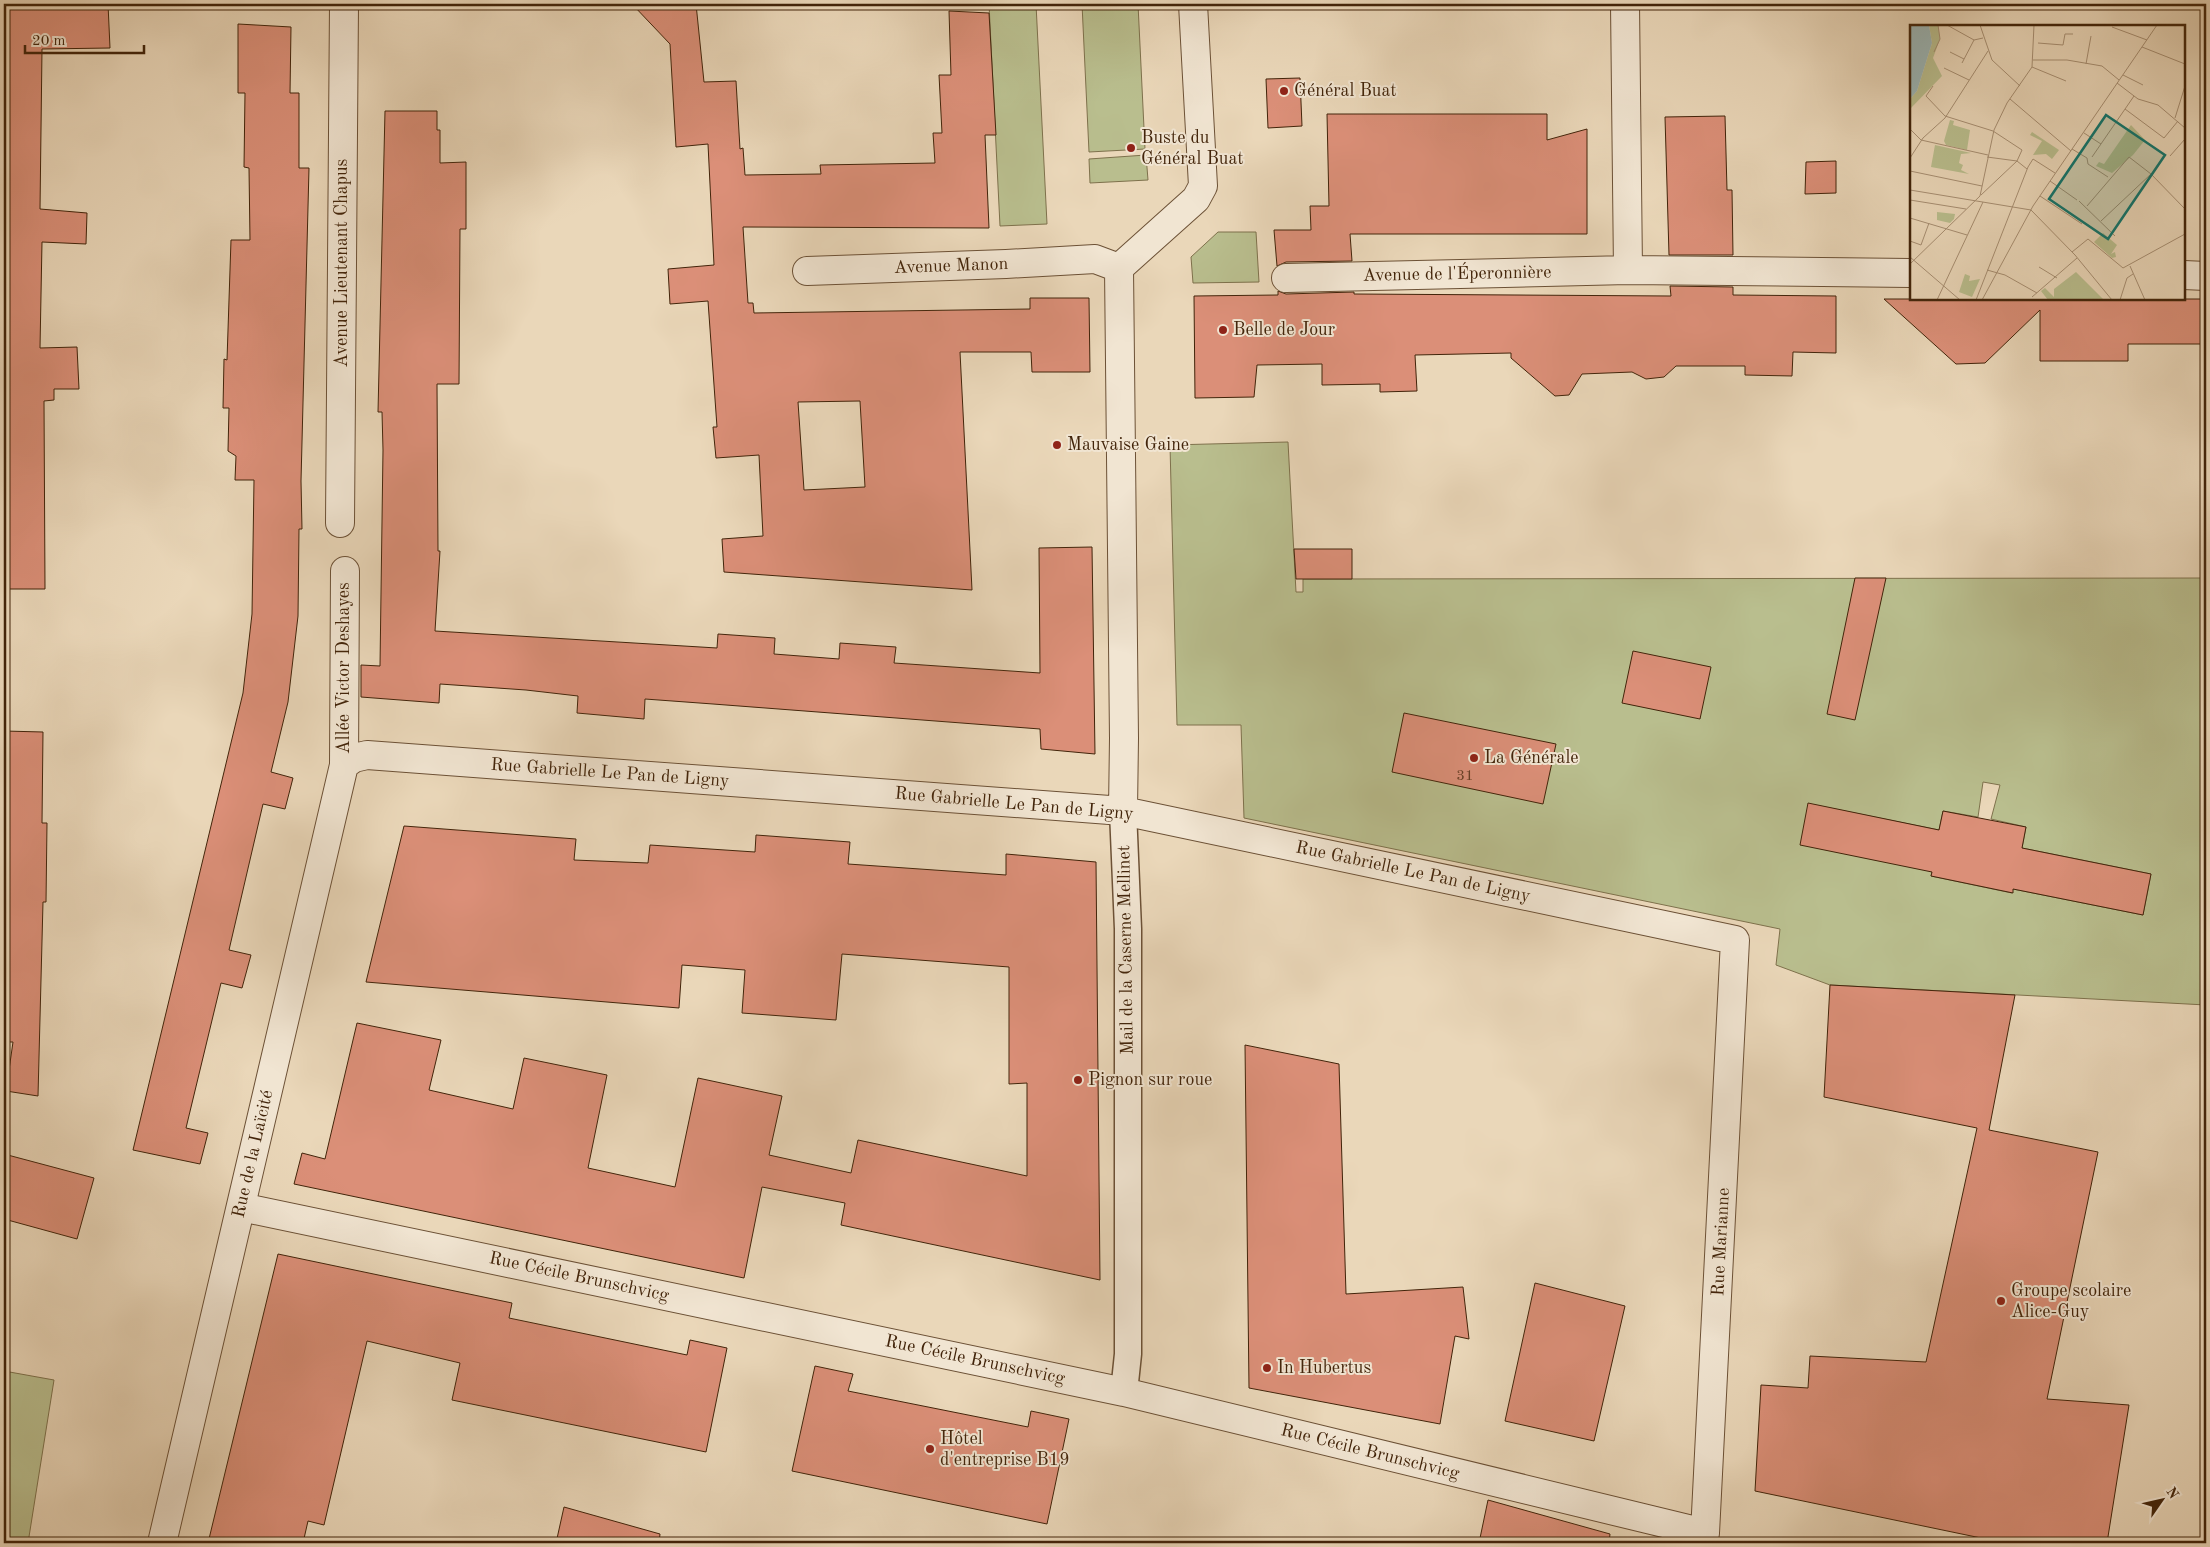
<svg xmlns="http://www.w3.org/2000/svg" width="2210" height="1547" font-family="'Old Standard TT',serif">
<style>
.green{fill:#b9be8e;stroke:#7e714c;fill-rule:evenodd}
.building{fill:#db8f78;stroke:#42240a;fill-rule:evenodd}
.lines{fill:none;stroke-linecap:round;stroke-linejoin:round}
.pedestrian-casing{stroke:#6c5136;stroke-width:29}
.minor-casing{stroke:#6c5136;stroke-width:30}
.pedestrian{stroke:#f1e5d2;stroke-width:26}
.minor{stroke:#f1e5d2;stroke-width:28}
.poi-dot{fill:#8f2418;stroke:#f1e5d2;stroke-width:2}
.labels{text-anchor:middle;dominant-baseline:central;stroke-width:4;stroke-linejoin:round;paint-order:stroke}
.number-label{font-size:15px;fill:#683f26}
.poi-label{font-size:18px;fill:#42240a;stroke:#f1e5d2;text-anchor:start}
.street-label{font-size:18px;fill:#42240a;stroke:#f1e5d2}
.inset-road{fill:none;stroke:#a78f73;stroke-width:1}
.view{fill:#0f766e;fill-opacity:0.15;stroke:#0f766e;stroke-width:2.5}
.inset-edge{fill:none;stroke:#42240a;stroke-width:2.5}
</style>
<rect width="100%" height="100%" fill="#ead7b9"/>
<filter id="stains"><feTurbulence type="fractalNoise" baseFrequency=".004" numOctaves="4"/><feColorMatrix values="0 0 0 0 .2 0 0 0 0 .09 0 0 0 0 .02 0 0 0 .5 -.17"/></filter>
<radialGradient id="worn" r=".72"><stop offset=".6" stop-color="#630" stop-opacity="0"/><stop offset="1" stop-color="#630" stop-opacity=".3"/></radialGradient>
<path class="green" d="M 989,4 L 1036,4 L 1047,224 L 1000,226 Z
M 1082,4 L 1138,4 L 1145,149 L 1089,152 Z
M 1146,155 L 1148,180 L 1090,183 L 1089,159 Z
M 1218,232 L 1256,232 L 1259,282 L 1193,283 L 1191,257 Z
M 1288,442 L 1296,592 L 1303,592 L 1303,579 L 2206,578 L 2206,1005 L 1830,985 L 1776,965 L 1780,929 L 1244,818 L 1241,725 L 1177,725 L 1170,445 ZM 1983,782 L 2000,785 L 1991,819 L 2026,827 L 2022,848 L 2151,874 L 2143,915 L 2013,889 L 2012,893 L 1931,876 L 1932,872 L 1810,804 L 1939,830 L 1943,811 L 1978,817 Z
M 4,1371 L 54,1380 L 28,1543 L 4,1543 Z"/>
<path class="building" d="M 4,4 L 108,4 L 110,48 L 42,49 L 40,209 L 87,213 L 86,244 L 42,242 L 40,348 L 77,347 L 79,389 L 54,389 L 54,400 L 44,401 L 45,589 L 4,589 Z
M 632,4 L 696,4 L 704,82 L 736,81 L 740,149 L 743,148 L 745,175 L 821,174 L 820,165 L 935,163 L 933,133 L 942,133 L 939,75 L 951,75 L 949,11 L 989,13 L 996,135 L 985,135 L 989,228 L 743,227 L 748,303 L 753,303 L 754,313 L 1030,309 L 1030,298 L 1089,298 L 1090,372 L 1032,372 L 1031,352 L 960,352 L 972,590 L 724,572 L 722,539 L 763,536 L 759,455 L 716,458 L 713,427 L 717,427 L 708,301 L 670,304 L 668,269 L 714,265 L 708,144 L 676,147 L 670,44 ZM 860,401 L 865,487 L 804,490 L 798,402 Z
M 238,24 L 291,27 L 290,93 L 299,93 L 299,168 L 309,168 L 301,481 L 302,529 L 299,529 L 298,616 L 288,702 L 271,772 L 293,778 L 285,809 L 263,804 L 229,950 L 251,955 L 242,988 L 221,983 L 186,1128 L 208,1133 L 200,1164 L 133,1150 L 243,693 L 252,614 L 254,480 L 235,480 L 236,456 L 228,451 L 229,408 L 223,408 L 224,359 L 227,360 L 231,240 L 250,240 L 249,168 L 244,167 L 245,93 L 238,93 Z
M 1300,78 L 1302,126 L 1268,128 L 1266,79 Z
M 385,111 L 437,111 L 437,130 L 440,130 L 440,163 L 466,162 L 466,229 L 460,229 L 459,384 L 437,384 L 438,551 L 440,551 L 435,631 L 717,648 L 718,634 L 775,638 L 774,654 L 839,659 L 840,643 L 896,647 L 894,663 L 1040,673 L 1039,548 L 1092,547 L 1095,754 L 1041,749 L 1040,729 L 713,704 L 645,699 L 644,719 L 577,713 L 578,696 L 526,690 L 440,684 L 439,703 L 361,697 L 361,665 L 380,666 L 383,450 L 382,412 L 378,412 Z
M 1327,114 L 1547,114 L 1547,140 L 1587,129 L 1587,234 L 1350,234 L 1352,261 L 1286,262 L 1277,266 L 1274,230 L 1311,230 L 1310,206 L 1329,206 Z
M 1725,116 L 1727,190 L 1732,190 L 1733,255 L 1669,255 L 1665,117 Z
M 1836,161 L 1836,193 L 1805,194 L 1806,162 Z
M 1670,286 L 1733,287 L 1733,295 L 1836,296 L 1836,353 L 1793,352 L 1792,376 L 1745,375 L 1745,366 L 1676,366 L 1664,377 L 1646,379 L 1632,372 L 1582,374 L 1569,395 L 1555,396 L 1511,358 L 1511,353 L 1415,355 L 1417,391 L 1380,392 L 1380,384 L 1322,385 L 1322,364 L 1257,365 L 1254,397 L 1195,398 L 1194,296 L 1278,295 L 1278,291 L 1286,294 L 1354,292 L 1354,294 L 1671,296 Z
M 1884,299 L 2206,299 L 2206,344 L 2128,344 L 2128,361 L 2040,361 L 2040,310 L 1985,363 L 1956,364 Z
M 1294,549 L 1352,549 L 1352,579 L 1296,579 Z
M 1855,578 L 1886,578 L 1855,720 L 1827,714 Z
M 1633,651 L 1711,667 L 1700,719 L 1622,703 Z
M 1404,713 L 1556,744 L 1543,804 L 1392,772 Z
M 4,731 L 43,732 L 42,823 L 47,823 L 46,902 L 43,902 L 38,1096 L 6,1091 L 13,1042 L 4,1042 Z
M 1808,803 L 1939,830 L 1943,811 L 2026,827 L 2022,848 L 2151,874 L 2143,915 L 2013,889 L 2013,893 L 1931,876 L 1932,872 L 1800,845 Z
M 404,826 L 576,839 L 574,860 L 648,863 L 650,845 L 755,852 L 756,835 L 850,842 L 848,864 L 1006,875 L 1006,854 L 1096,862 L 1100,1280 L 841,1225 L 845,1203 L 762,1187 L 744,1278 L 294,1184 L 302,1153 L 325,1159 L 357,1023 L 441,1040 L 429,1090 L 513,1109 L 524,1058 L 607,1075 L 588,1168 L 675,1187 L 698,1078 L 782,1096 L 769,1155 L 851,1173 L 858,1140 L 1027,1176 L 1027,1083 L 1009,1084 L 1009,967 L 842,954 L 836,1020 L 742,1013 L 745,970 L 682,965 L 679,1008 L 366,982 Z
M 1830,985 L 2015,995 L 1989,1130 L 2098,1152 L 2047,1399 L 2129,1405 L 2107,1543 L 2005,1543 L 1755,1491 L 1761,1385 L 1808,1388 L 1810,1356 L 1926,1362 L 1977,1128 L 1824,1097 Z
M 1245,1045 L 1339,1064 L 1346,1294 L 1463,1287 L 1469,1339 L 1455,1336 L 1440,1424 L 1249,1388 Z
M 4,1154 L 94,1178 L 77,1239 L 4,1219 Z
M 278,1254 L 512,1303 L 509,1318 L 687,1355 L 690,1340 L 727,1348 L 706,1452 L 452,1400 L 460,1363 L 367,1341 L 324,1525 L 308,1521 L 303,1543 L 208,1543 Z
M 1535,1283 L 1625,1306 L 1594,1441 L 1505,1421 Z
M 815,1366 L 853,1374 L 848,1391 L 1028,1427 L 1031,1411 L 1069,1419 L 1047,1524 L 792,1471 Z
M 1488,1500 L 1610,1534 L 1609,1543 L 1479,1543 Z
M 564,1507 L 660,1534 L 659,1543 L 556,1543 Z"/>
<g class="lines">
<defs>
<path id="pedestrian" d="M 1123,811 L 1128,929 L 1128,1354 L 1124,1392"/>
<path id="minor" d="M 1625,4 L 1628,270
M 1119,268 L 1124,738 L 1123,811
M 1119,268 L 1196,199 L 1203,186 L 1193,4
M 807,271 L 1006,264 L 1095,259 L 1119,268
M 2184,275 L 2206,276
M 1286,278 L 1628,270 L 1911,273
M 340,523 L 344,4
M 344,765 L 354,758 L 367,755 L 1123,811 L 1735,940 L 1705,1533 L 1703,1543
M 241,1207 L 1124,1392 L 1705,1533
M 162,1543 L 344,765 L 345,571"/>
</defs>
<use href="#pedestrian" class="pedestrian-casing"/>
<use href="#minor" class="minor-casing"/>
<use href="#pedestrian" class="pedestrian"/>
<use href="#minor" class="minor"/>
</g>
<g class="poi-dot">
<circle cx="1284" cy="91" r="5"/>
<circle cx="1131" cy="148" r="5"/>
<circle cx="1223" cy="330" r="5"/>
<circle cx="1057" cy="445" r="5"/>
<circle cx="1474" cy="758" r="5"/>
<circle cx="1078" cy="1080" r="5"/>
<circle cx="2001" cy="1301" r="5"/>
<circle cx="1267" cy="1368" r="5"/>
<circle cx="930" cy="1449" r="5"/>
</g>
<g class="labels">
<g class="number-label">
<text x="1465" y="776">31</text>
</g>
<g class="poi-label">
<text x="1294" y="91">Général Buat</text>
<text x="1141" y="138">Buste du<tspan x="1141" dy="21">Général Buat</tspan></text>
<text x="1233" y="330">Belle de Jour</text>
<text x="1067" y="445">Mauvaise Gaine</text>
<text x="1484" y="758">La Générale</text>
<text x="1088" y="1080">Pignon sur roue</text>
<text x="2011" y="1291">Groupe scolaire<tspan x="2011" dy="21">Alice-Guy</tspan></text>
<text x="1277" y="1368">In Hubertus</text>
<text x="940" y="1439">Hôtel<tspan x="940" dy="21">d'entreprise B19</tspan></text>
</g>
<g class="street-label">
<text transform="translate(342 263) rotate(-90)">Avenue Lieutenant Chapus</text>
<text transform="translate(951 266) rotate(-2)">Avenue Manon</text>
<text transform="translate(1457 274) rotate(-1)">Avenue de l'Éperonnière</text>
<text transform="translate(344 668) rotate(-90)">Allée Victor Deshayes</text>
<text transform="translate(610 773) rotate(4)">Rue Gabrielle Le Pan de Ligny</text>
<text transform="translate(1014 804) rotate(5)">Rue Gabrielle Le Pan de Ligny</text>
<text transform="translate(1413 872) rotate(12)">Rue Gabrielle Le Pan de Ligny</text>
<text transform="translate(1126 950) rotate(-91)">Mail de la Caserne Mellinet</text>
<text transform="translate(253 1154) rotate(-77)">Rue de la Laïcité</text>
<text transform="translate(1721 1242) rotate(-87)">Rue Marianne</text>
<text transform="translate(579 1277) rotate(12)">Rue Cécile Brunschvicg</text>
<text transform="translate(975 1360) rotate(12)">Rue Cécile Brunschvicg</text>
<text transform="translate(1370 1452) rotate(14)">Rue Cécile Brunschvicg</text>
</g>
</g>
<g transform="translate(1910 25)">
<rect width="275" height="275" fill="#ead7b9"/>
<path d="M 19,0 L 28,0 L 30,14 L 23,33 L 32,51 L 0,84 L 0,74 L 7,66 L 22,18 ZM 40,95 L 44,96 L 43,100 L 60,105 L 57,125 L 36,120 L 34,116 ZM 221,100 L 235,115 L 223,130 L 202,148 L 186,141 L 189,137 L 194,139 ZM 122,107 L 149,125 L 142,134 L 136,129 L 123,130 L 132,116 L 120,110 ZM 25,120 L 61,128 L 51,129 L 49,138 L 53,140 L 51,145 L 59,149 L 21,142 ZM 27,187 L 45,189 L 44,194 L 40,198 L 27,195 ZM 193,208 L 207,220 L 201,229 L 205,227 L 206,232 L 202,233 L 184,217 ZM 166,247 L 194,275 L 138,275 L 131,266 L 135,263 L 144,272 L 144,264 ZM 55,249 L 60,251 L 59,256 L 70,254 L 62,272 L 49,267 Z" fill="#b9be8e"/>
<path d="M 0,0 L 19,0 L 22,18 L 7,66 L 0,74 Z" fill="#9bb7b8"/>
<path class="inset-road" d="M 37,0 L 64,15 L 73,13M 70,0 L 82,35 L 110,61M 202,2 L 237,15M 128,18 L 153,20 L 155,9 L 163,9M 232,22 L 275,39M 24,27 L 30,14 L 28,0M 40,27 L 54,34M 123,35 L 157,35 L 192,41 L 209,55M 52,38 L 64,15M 176,39 L 181,11M 122,42 L 156,56M 34,43 L 59,55M 213,50 L 233,60M 207,58 L 228,74 L 248,80 L 275,103M 23,61 L 16,71 L 35,91 L 83,106 L 112,125 L 107,136 L 71,170M 100,74 L 161,126M 215,84 L 254,113 L 268,96M 265,93 L 275,61M 0,104 L 11,115M 174,108 L 191,119M 11,115 L 78,130M 162,124 L 177,133 L 178,139M 260,131 L 275,114M 77,132 L 107,136 L 117,144M 182,132 L 224,71M 0,133 L 13,113 L 35,93 L 78,26M 178,139 L 198,152M 0,146 L 72,161M 140,156 L 167,175M 0,165 L 121,185 L 165,230 L 202,275M 130,171 L 172,199M 0,175 L 56,184M 169,176 L 205,211M 177,181 L 219,132 L 241,149 L 275,184M 0,193 L 57,210M 191,196 L 241,149M 0,216 L 11,220 L 19,198M 162,227 L 178,214 L 213,243 L 275,209M 0,232 L 50,275M 0,239 L 70,171 L 84,105 L 97,78 L 122,42 L 124,0M 220,241 L 235,275M 129,242 L 147,253M 77,245 L 95,250 L 127,268M 122,272 L 167,233M 27,275 L 73,177M 66,275 L 118,142 L 123,134 L 145,148M 72,275 L 123,181 L 247,0M 210,275 L 217,253 L 223,249"/>
<path class="view" d="M 196,90 L 255,130 L 198,214 L 139,174 Z"/>
<rect width="275" height="275" class="inset-edge"/>
</g>
<rect width="2210" height="1547" fill="none" stroke="#ead7b9" stroke-width="20"/>
<rect x="5" y="5" width="2200" height="1537" fill="none" stroke="#42240a" stroke-width="2.5"/>
<rect x="10" y="10" width="2190" height="1527" fill="none" stroke="#42240a"/>
<g transform="translate(2162 1500) rotate(56)" stroke="#f1e5d2" stroke-width="4" paint-order="stroke">
<path d="M0-4L9 19L0 12L-9 19Z" fill="#42240a"/>
<text y="-8" font-size="14" font-weight="bold" text-anchor="middle" fill="#42240a">N</text>
</g>
<path d="M25 45v8h119v-8" fill="none" stroke="#42240a" stroke-width="2.5"/>
<text x="32" y="45" font-size="15" fill="#42240a" stroke="#f1e5d2" stroke-width="4" paint-order="stroke">20 m</text>
<rect width="100%" height="100%" filter="url(#stains)"/>
<rect width="100%" height="100%" fill="url(#worn)"/>
</svg>
